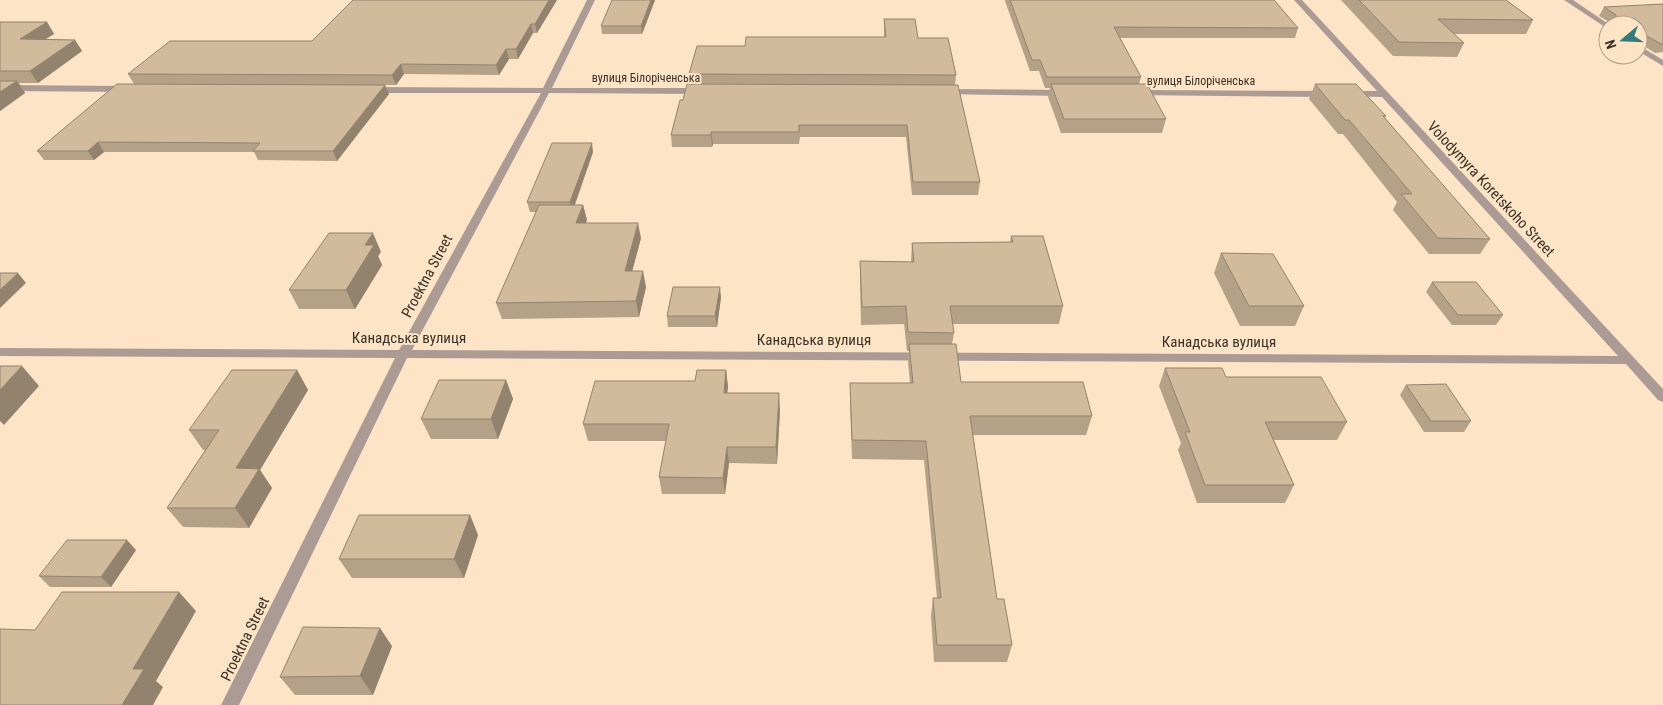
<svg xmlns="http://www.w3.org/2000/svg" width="1663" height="705" font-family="'Roboto Condensed',sans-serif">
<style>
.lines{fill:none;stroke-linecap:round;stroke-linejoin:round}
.street{fill:#ac9b95;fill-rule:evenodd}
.wall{fill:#b5a187}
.shaded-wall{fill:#93836e}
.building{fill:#d2bb9d;stroke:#93836e}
.labels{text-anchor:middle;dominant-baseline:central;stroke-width:4;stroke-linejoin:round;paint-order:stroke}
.far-street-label{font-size:12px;fill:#3b3126;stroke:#fde4c6}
.street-label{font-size:15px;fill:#3b3126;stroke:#fde4c6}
</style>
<rect width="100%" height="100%" fill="#fde4c6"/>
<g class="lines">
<path class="street" d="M 587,0 L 595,0 L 552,88 L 703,88 L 707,91 L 703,94 L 549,93 L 412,350 L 1618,356 L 1382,97 L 1347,96 L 1346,94 L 1350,91 L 1377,91 L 1294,0 L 1302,0 L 1663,389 L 1663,402 L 1658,400 L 1626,364 L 407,358 L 239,705 L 221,705 L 395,358 L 0,356 L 0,348 L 399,350 L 541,93 L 370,93 L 366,90 L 370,87 L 543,88 Z
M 1564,0 L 1573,0 L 1610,25 L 1608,25 L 1608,29 Z
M 1638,45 L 1663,60 L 1663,66 L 1638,51 Z
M 0,85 L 128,86 L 132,89 L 128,92 L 0,91 Z
M 943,89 L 1065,90 L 1069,93 L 1065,96 L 940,94 L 939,92 Z
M 1135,90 L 1328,91 L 1332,94 L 1328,97 L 1132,95 L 1131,93 Z"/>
</g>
<path class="wall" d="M 557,0 L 537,33 L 533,33 L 518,59 L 509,59 L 499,75 L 404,74 L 396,85 L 385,85 L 389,94 L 337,161 L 258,160 L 254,152 L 104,152 L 94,160 L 44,160 L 37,151 L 134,84 L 128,74 L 312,41 Z
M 655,0 L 642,34 L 602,34 L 601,26 Z
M 1005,0 L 1274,0 L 1298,28 L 1295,38 L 1120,38 L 1141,77 L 1139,84 L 1166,119 L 1162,133 L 1061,133 L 1048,97 L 1050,88 L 1045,88 L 1039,71 L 1030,71 L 1005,1 Z
M 1341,0 L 1506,0 L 1533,20 L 1526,34 L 1454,34 L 1464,43 L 1457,57 L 1393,56 Z
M 1663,4 L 1663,52 L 1655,53 L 1638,42 L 1638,25 L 1611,25 L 1611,23 L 1599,16 L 1604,7 Z
M 884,19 L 918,38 L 956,75 L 955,85 L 980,182 L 978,195 L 912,195 L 906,137 L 800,137 L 799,144 L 713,144 L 712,147 L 672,147 L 671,135 L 683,100 L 690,84 L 689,74 L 745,46 L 884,37 Z
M 0,22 L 47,22 L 54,34 L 45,39 L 75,40 L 82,51 L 38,83 L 19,83 L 25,93 L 0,111 Z
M 1315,84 L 1386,116 L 1385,118 L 1490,239 L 1480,254 L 1429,254 L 1393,210 L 1397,202 L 1343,134 L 1338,134 L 1309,99 Z
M 593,152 L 575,205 L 583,205 L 587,220 L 585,223 L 641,238 L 632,271 L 646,287 L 639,317 L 502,319 L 496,303 L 536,212 L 530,212 L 527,202 Z
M 1011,236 L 1063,306 L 1059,324 L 952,324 L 954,333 L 952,344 L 961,382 L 1092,416 L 1086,435 L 973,435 L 997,599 L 1012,645 L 1007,662 L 934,662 L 931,616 L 933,598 L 937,598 L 924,460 L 852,459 L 850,401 L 850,383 L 910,383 L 908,362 L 909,351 L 907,351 L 904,324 L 861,325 L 860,279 L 860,261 L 911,262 L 912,243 L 1010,242 Z
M 381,252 L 378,256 L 382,265 L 355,309 L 299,309 L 289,290 Z
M 1221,253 L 1304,306 L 1295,326 L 1240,326 L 1214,273 Z
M 1432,282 L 1503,315 L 1496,325 L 1452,325 L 1426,292 Z
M 721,297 L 717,327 L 668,327 L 667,316 Z
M 1165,368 L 1226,377 L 1347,422 L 1337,440 L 1274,440 L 1294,485 L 1285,503 L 1197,503 L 1178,450 L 1181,443 L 1159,386 Z
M 297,370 L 308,390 L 260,470 L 272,488 L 249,528 L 183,527 L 167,508 L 205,450 L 203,450 L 189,430 Z
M 726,370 L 728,387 L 727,393 L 780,410 L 777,464 L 729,463 L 725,494 L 662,494 L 659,477 L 666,441 L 588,441 L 583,424 L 695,381 Z
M 506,380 L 513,399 L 498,439 L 431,439 L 421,419 Z
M 1406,385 L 1471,421 L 1464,432 L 1424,432 L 1400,395 Z
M 470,515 L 478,535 L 464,578 L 352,578 L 339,559 Z
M 136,550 L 111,587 L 50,587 L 39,576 Z
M 392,646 L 373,695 L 295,695 L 280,677 Z"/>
<path class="shaded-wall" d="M 549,0 L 557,0 L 537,33 L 535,24 Z
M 651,0 L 655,0 L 642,34 L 641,26 Z
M 47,22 L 54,34 L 27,51 L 20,39 Z
M 531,24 L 533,33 L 518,59 L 516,49 Z
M 75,40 L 82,51 L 38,83 L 30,71 Z
M 506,49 L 509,59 L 499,75 L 496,65 Z
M 401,64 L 404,74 L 396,85 L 392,75 Z
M 17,81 L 25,93 L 0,111 L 0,92 Z
M 385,85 L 389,94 L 337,161 L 333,151 Z
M 711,132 L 713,144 L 712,147 L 711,135 Z
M 98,142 L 104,152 L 94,160 L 88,151 Z
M 592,143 L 593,152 L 572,212 L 570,202 Z
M 583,205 L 587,220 L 580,239 L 576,223 Z
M 638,223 L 641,238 L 628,287 L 625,271 Z
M 373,233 L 381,252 L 378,256 L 382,265 L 355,309 L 346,290 L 365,245 Z
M 643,271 L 646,287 L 639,317 L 636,301 Z
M 18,273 L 26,283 L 0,308 L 0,290 Z
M 720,287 L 721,297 L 717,327 L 715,316 Z
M 22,366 L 39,386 L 4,425 L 0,421 L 0,390 Z
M 297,370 L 308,390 L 260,470 L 272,488 L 249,528 L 235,508 L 236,468 Z
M 726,370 L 728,387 L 725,410 L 724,393 Z
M 506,380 L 513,399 L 498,439 L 491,419 Z
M 779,393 L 780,410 L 777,464 L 776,447 Z
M 727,447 L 729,463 L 725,494 L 723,478 Z
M 470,515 L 478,535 L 464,578 L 454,559 Z
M 127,540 L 136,550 L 111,587 L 101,577 Z
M 179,592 L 196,611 L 156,681 L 163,687 L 153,705 L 122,705 L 133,669 Z
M 380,628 L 392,646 L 373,695 L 360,676 Z"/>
<path class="building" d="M 353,0 L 549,0 L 535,24 L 531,24 L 516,49 L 506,49 L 496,65 L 401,64 L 392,75 L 128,74 L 170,41 L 312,41 Z
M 612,0 L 651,0 L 641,26 L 601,26 Z
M 1010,0 L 1274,0 L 1298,28 L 1114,27 L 1141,77 L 1047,77 L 1040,60 L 1032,60 Z
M 1359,0 L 1506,0 L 1533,20 L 1438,19 L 1464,43 L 1399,42 Z
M 1663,4 L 1663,44 L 1661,44 L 1638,31 L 1638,25 L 1629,25 L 1616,18 L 1616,15 L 1604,7 Z
M 884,19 L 915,19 L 918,38 L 948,38 L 956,75 L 689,74 L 697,46 L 745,46 L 746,37 L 886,37 Z
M 0,22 L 47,22 L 20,39 L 75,40 L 30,71 L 0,71 Z
M 0,81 L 17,81 L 0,92 Z
M 117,84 L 385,85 L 333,151 L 253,151 L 260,143 L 98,142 L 88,151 L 37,151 Z
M 687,84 L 958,85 L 980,182 L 913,182 L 907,125 L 799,125 L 799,132 L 711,132 L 711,135 L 671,135 L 680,100 L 683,100 Z
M 1051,84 L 1147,84 L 1166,119 L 1064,119 Z
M 1315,84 L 1356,84 L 1386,116 L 1383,116 L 1490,239 L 1438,238 L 1401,194 L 1412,194 L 1349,120 L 1345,120 Z
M 552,143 L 592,143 L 570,202 L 527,202 Z
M 539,205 L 583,205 L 576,223 L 638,223 L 625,271 L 643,271 L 636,301 L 496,303 Z
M 329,233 L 373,233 L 365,245 L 374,245 L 346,290 L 289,290 Z
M 1011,236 L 1043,236 L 1063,306 L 950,306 L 954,333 L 908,332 L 906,306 L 862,307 L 860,261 L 914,262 L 912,243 L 1013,242 Z
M 1221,253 L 1273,254 L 1304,306 L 1249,306 Z
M 0,273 L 18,273 L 0,290 Z
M 1432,282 L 1476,282 L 1503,315 L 1458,315 Z
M 673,287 L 720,287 L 715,316 L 667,316 Z
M 909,344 L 956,344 L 961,382 L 1083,382 L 1092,416 L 970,416 L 997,599 L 1004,599 L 1012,645 L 937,645 L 933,598 L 941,598 L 926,441 L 852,440 L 850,383 L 913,383 Z
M 0,366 L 22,366 L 0,390 Z
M 1165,368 L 1222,368 L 1226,377 L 1321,377 L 1347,422 L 1265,422 L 1294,485 L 1205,485 L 1185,432 L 1190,432 Z
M 232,370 L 297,370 L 236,468 L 259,469 L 235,508 L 167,508 L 219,430 L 189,430 Z
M 697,370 L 726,370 L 724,393 L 779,393 L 776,447 L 727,447 L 723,478 L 659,477 L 669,424 L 583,424 L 595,381 L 695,381 Z
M 439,380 L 506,380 L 491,419 L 421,419 Z
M 1446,384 L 1471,421 L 1431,421 L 1406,385 Z
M 359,515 L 470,515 L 454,559 L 339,559 Z
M 67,540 L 127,540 L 101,577 L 39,576 Z
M 62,592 L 179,592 L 133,669 L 144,669 L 122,705 L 0,705 L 0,629 L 35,630 Z
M 303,627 L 380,628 L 360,676 L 280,677 Z"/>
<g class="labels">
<g class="far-street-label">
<text x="646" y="78">вулиця Білоріченська</text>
<text x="1201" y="81">вулиця Білоріченська</text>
</g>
<g class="street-label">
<text transform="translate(1491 189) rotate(47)">Volodymyra Koretskoho Street</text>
<text transform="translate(427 276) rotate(-62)">Proektna Street</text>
<text x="409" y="338">Канадська вулиця</text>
<text x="814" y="340">Канадська вулиця</text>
<text x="1219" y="342">Канадська вулиця</text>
<text transform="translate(245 639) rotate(-64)">Proektna Street</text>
</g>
</g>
<g transform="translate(1623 40) rotate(251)"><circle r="24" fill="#fde4c6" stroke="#af9c86"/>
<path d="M0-4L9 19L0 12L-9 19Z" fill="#337c7b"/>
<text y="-8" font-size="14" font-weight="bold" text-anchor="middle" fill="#3b3126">N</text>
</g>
</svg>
